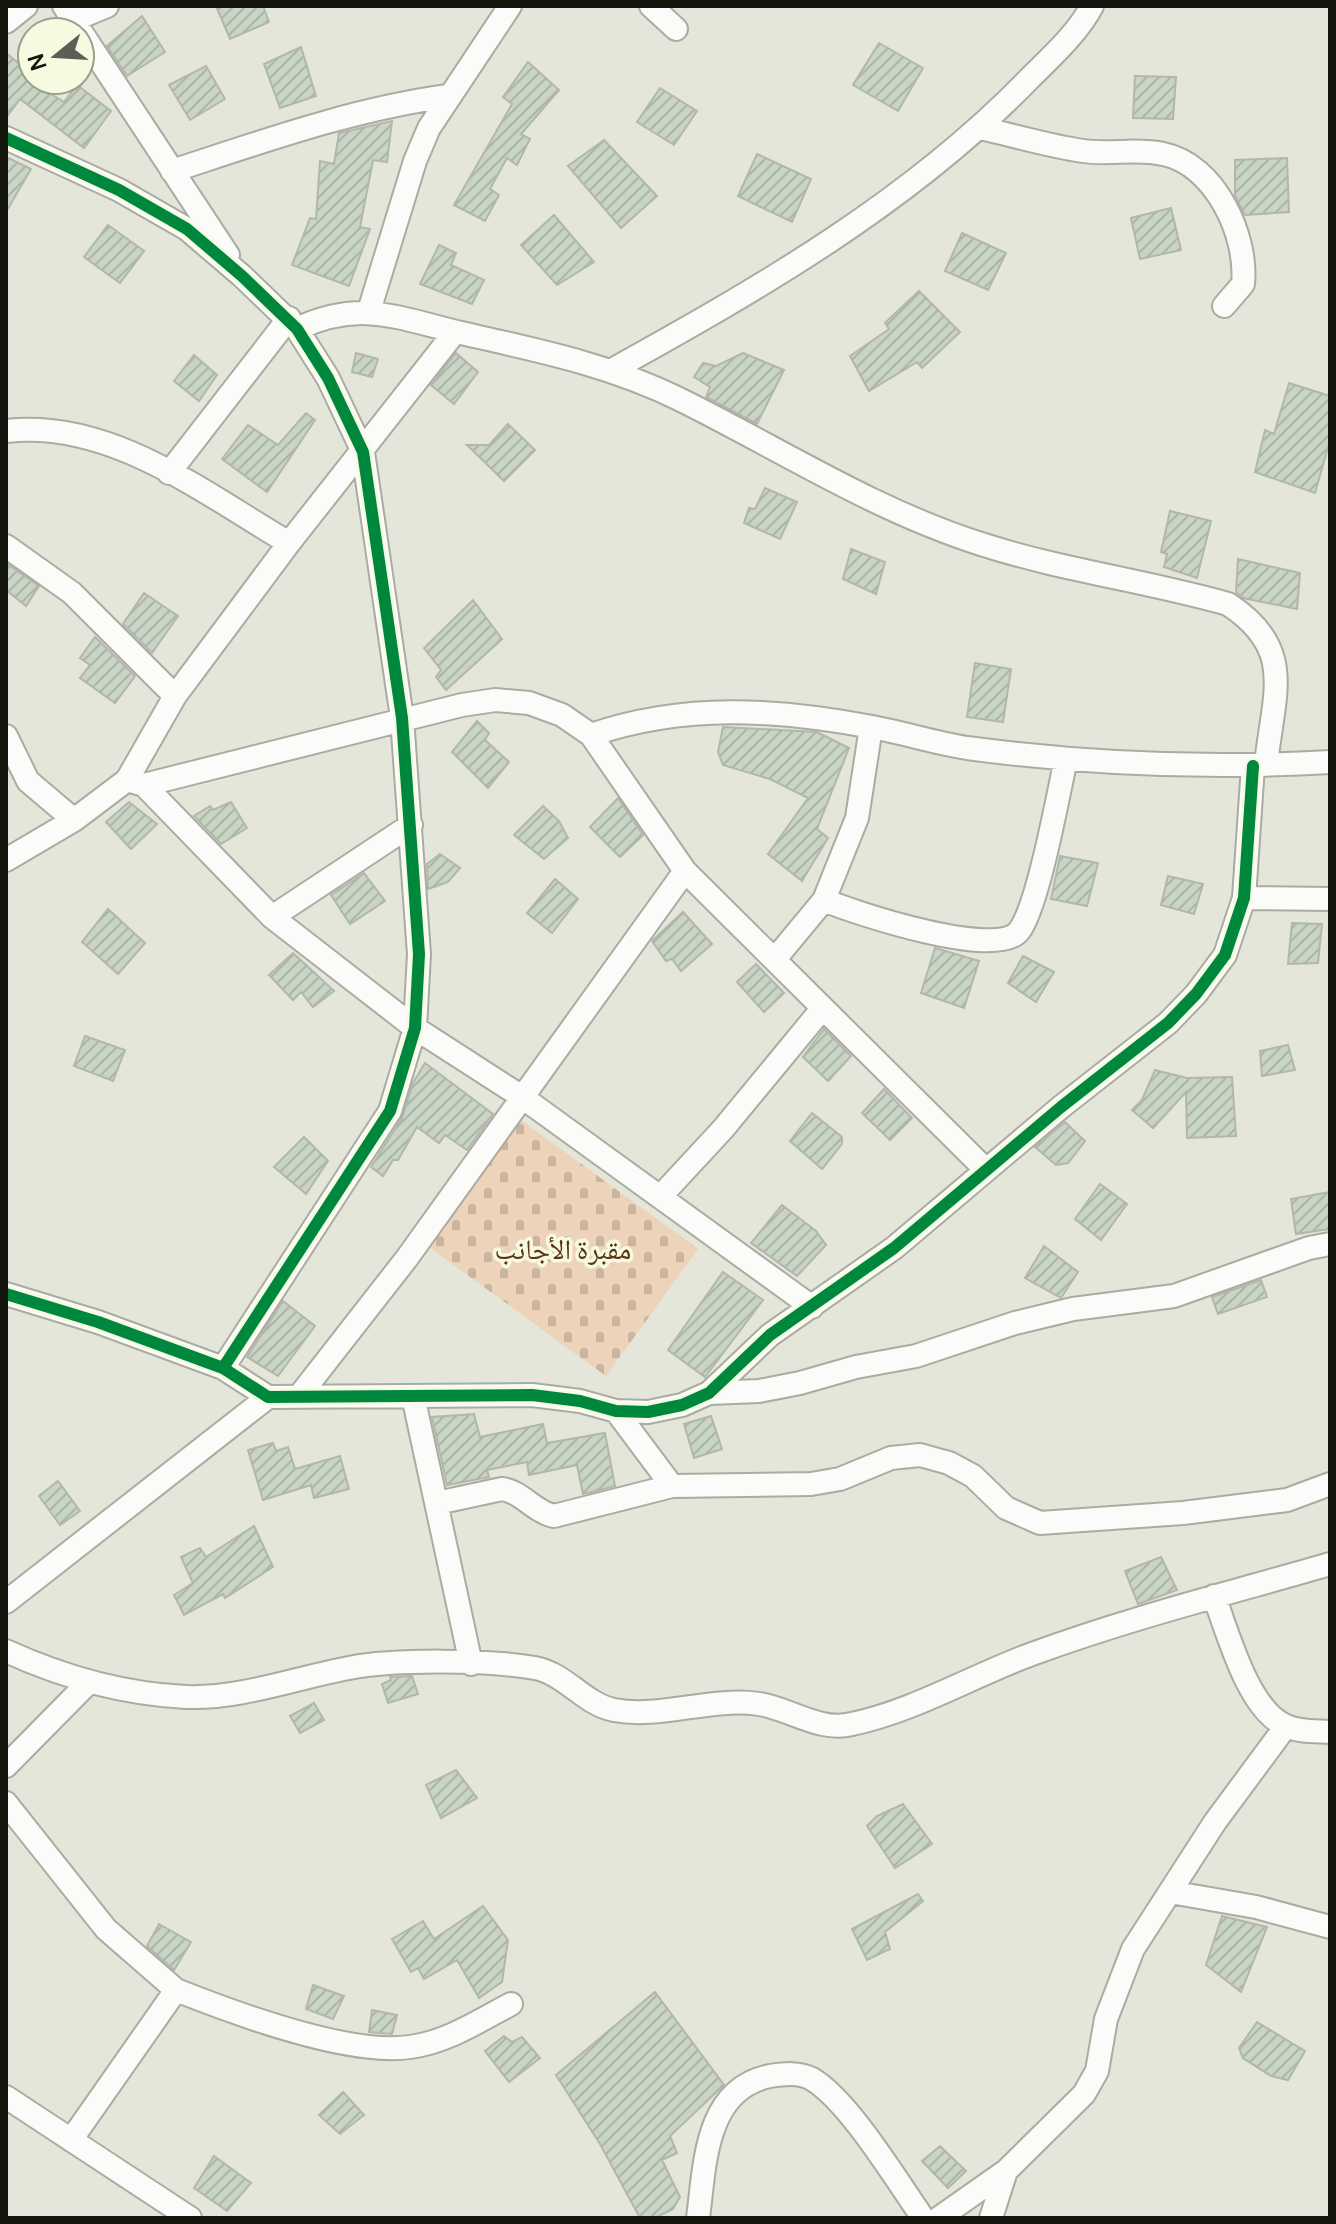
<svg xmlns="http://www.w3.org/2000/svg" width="1336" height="2224" font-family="Manrope,'Noto Naskh Arabic',sans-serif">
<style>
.cemetery{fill:url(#cemetery-stones)}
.building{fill:url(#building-hatch);stroke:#b2b6ad;stroke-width:2}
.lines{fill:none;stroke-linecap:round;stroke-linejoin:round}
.minor-casing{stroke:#aaaca1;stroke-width:26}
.minor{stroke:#fbfbf9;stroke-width:22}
.cycleway-casing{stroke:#f5fae0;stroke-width:17}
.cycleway{stroke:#00873e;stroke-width:12}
.labels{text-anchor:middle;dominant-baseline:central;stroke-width:7;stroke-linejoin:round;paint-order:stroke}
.park-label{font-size:28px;fill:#5d3412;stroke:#f5fae0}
</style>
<defs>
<pattern id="cemetery-stones" width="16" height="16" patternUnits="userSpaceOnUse" patternTransform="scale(2)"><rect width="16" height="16" fill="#ecd3ba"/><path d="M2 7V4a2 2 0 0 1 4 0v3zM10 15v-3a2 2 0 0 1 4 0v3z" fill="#cab49f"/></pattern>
<pattern id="building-hatch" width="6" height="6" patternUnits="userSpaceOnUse" patternTransform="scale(2)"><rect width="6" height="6" fill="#c9d5c4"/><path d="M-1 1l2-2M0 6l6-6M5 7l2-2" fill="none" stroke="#acb6a7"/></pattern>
</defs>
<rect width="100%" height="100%" fill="#e4e6d9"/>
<path class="cemetery" d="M 521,1120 L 698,1249 L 606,1376 L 429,1247 Z"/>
<path class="building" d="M 216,6 L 263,6 L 269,22 L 230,39 Z
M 142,16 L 165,52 L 127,76 L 107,46 Z
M 879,43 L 923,68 L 898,111 L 853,85 Z
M 301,47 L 316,96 L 280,108 L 264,64 Z
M 6,53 L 32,74 L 33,83 L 64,102 L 77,85 L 111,111 L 84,148 L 20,99 L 6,118 Z
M 528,62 L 559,90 L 521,134 L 530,139 L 517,165 L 507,158 L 490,189 L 499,195 L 485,221 L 454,205 L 512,104 L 503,97 Z
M 206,66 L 225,99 L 190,120 L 169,85 Z
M 1135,76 L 1176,77 L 1173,119 L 1133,118 Z
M 660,88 L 697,111 L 674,145 L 637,122 Z
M 392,121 L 387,162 L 373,160 L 360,227 L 370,229 L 349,286 L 292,265 L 310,218 L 316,219 L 320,161 L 334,164 L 339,133 Z
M 604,140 L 657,196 L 621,228 L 568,166 Z
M 757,154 L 811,179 L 792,222 L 738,196 Z
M 6,157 L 31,169 L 6,212 Z
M 1287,158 L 1289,212 L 1245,215 L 1235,196 L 1235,160 Z
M 1171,208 L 1181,250 L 1140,259 L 1131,218 Z
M 554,215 L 594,262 L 557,285 L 521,245 Z
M 108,225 L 144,251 L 120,283 L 84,257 Z
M 962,233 L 1006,253 L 988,290 L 945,271 Z
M 439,245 L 456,253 L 451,265 L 484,280 L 472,304 L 420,284 Z
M 919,291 L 960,332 L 922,368 L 917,362 L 869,391 L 850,356 L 889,329 L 885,323 Z
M 356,353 L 378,359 L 372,377 L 352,372 Z
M 456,353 L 478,372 L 454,404 L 431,385 Z
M 743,353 L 784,370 L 757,424 L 706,397 L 710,387 L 694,377 L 703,363 L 716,366 Z
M 194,355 L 217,375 L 199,401 L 174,381 Z
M 1289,383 L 1330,396 L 1330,440 L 1315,493 L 1255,472 L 1265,430 L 1274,434 Z
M 306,413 L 315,420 L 267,492 L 222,459 L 248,425 L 278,445 Z
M 508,424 L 535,450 L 504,481 L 467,445 L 489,445 Z
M 765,488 L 797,502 L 780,539 L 744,523 L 749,508 L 755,509 Z
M 1170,511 L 1211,521 L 1197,578 L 1164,567 L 1167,554 L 1161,552 Z
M 851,549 L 885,562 L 876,594 L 843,579 Z
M 1238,559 L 1300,573 L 1297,609 L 1243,598 L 1236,592 Z
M 6,563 L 39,586 L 26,606 L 6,590 Z
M 144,593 L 178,616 L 152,653 L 123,624 Z
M 473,600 L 502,639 L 446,690 L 436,677 L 441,670 L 424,648 Z
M 95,637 L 135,676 L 115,703 L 80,678 L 90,665 L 80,658 Z
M 975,663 L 1011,669 L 1003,722 L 967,717 Z
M 477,721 L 489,733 L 485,740 L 509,762 L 488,788 L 452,752 Z
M 723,727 L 817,732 L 849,748 L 817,829 L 828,838 L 802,881 L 768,854 L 808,798 L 770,779 L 723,765 L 718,752 Z
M 618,798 L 643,835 L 620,857 L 590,827 Z
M 129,802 L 157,824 L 131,849 L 106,822 Z
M 231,802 L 247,828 L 221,844 L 194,816 L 210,806 L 213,810 Z
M 543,806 L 559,821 L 568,838 L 544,859 L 514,835 Z
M 440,854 L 460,868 L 448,882 L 428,889 L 427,864 Z
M 1060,856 L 1098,863 L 1087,906 L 1051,899 Z
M 364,873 L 385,901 L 350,924 L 331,895 Z
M 1168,876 L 1203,884 L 1194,914 L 1161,905 Z
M 555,879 L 578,899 L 552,933 L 527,913 Z
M 108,909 L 145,943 L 118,974 L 82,942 Z
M 683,912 L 712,944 L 681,971 L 672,959 L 666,961 L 652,941 Z
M 1292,923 L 1322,924 L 1318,963 L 1288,964 Z
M 935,948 L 979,961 L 964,1008 L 921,993 Z
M 293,953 L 334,991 L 313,1007 L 301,992 L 293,1000 L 269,975 Z
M 1023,956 L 1054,972 L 1036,1002 L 1008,983 Z
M 756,964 L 784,993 L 764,1012 L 737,982 Z
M 824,1029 L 851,1056 L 828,1081 L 803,1057 Z
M 85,1036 L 125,1050 L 113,1081 L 74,1066 Z
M 1288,1045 L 1295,1070 L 1262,1076 L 1260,1051 Z
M 425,1063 L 493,1114 L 467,1150 L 445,1135 L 439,1143 L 417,1127 L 398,1160 L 393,1160 L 383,1176 L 371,1167 L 402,1118 L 413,1083 Z
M 1155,1070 L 1187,1078 L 1232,1077 L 1236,1136 L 1187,1138 L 1186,1092 L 1153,1128 L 1132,1110 L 1142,1100 Z
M 884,1089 L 912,1118 L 890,1140 L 862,1113 Z
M 812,1113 L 842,1137 L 842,1144 L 822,1169 L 790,1141 Z
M 1065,1122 L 1085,1141 L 1068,1163 L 1056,1165 L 1035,1147 Z
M 304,1137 L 328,1161 L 306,1194 L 274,1167 Z
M 1100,1184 L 1127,1204 L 1101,1240 L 1075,1219 Z
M 1330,1192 L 1330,1229 L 1296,1234 L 1291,1199 Z
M 782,1205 L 816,1231 L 826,1245 L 797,1276 L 751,1243 Z
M 1044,1246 L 1078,1272 L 1061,1298 L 1025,1278 Z
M 723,1272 L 763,1300 L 705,1377 L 668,1350 Z
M 1261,1280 L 1267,1297 L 1218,1314 L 1212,1297 Z
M 283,1301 L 315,1326 L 278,1376 L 247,1357 Z
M 474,1414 L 480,1437 L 543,1424 L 547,1443 L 605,1433 L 615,1486 L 583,1494 L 577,1465 L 529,1475 L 527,1462 L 487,1470 L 489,1477 L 447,1485 L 432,1417 Z
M 711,1416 L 722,1449 L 694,1458 L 684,1424 Z
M 273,1443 L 276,1451 L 288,1447 L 295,1469 L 340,1456 L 349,1489 L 314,1498 L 311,1485 L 263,1500 L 248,1450 Z
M 58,1481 L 80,1511 L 60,1525 L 39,1496 Z
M 254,1526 L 273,1567 L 225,1598 L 223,1594 L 184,1615 L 174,1595 L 193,1583 L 181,1557 L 200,1548 L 206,1557 Z
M 1161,1557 L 1177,1590 L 1138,1604 L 1125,1571 Z
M 412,1676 L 418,1694 L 388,1703 L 382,1684 L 391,1680 L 390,1677 Z
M 314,1703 L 324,1720 L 300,1733 L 290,1716 Z
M 456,1770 L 477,1798 L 441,1818 L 426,1785 Z
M 903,1804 L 932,1844 L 895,1868 L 867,1826 L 877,1816 Z
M 918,1894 L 923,1901 L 885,1932 L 890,1949 L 867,1960 L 852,1929 Z
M 483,1906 L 508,1940 L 502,1982 L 479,1998 L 457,1960 L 424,1979 L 418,1968 L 411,1972 L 392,1939 L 423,1921 L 434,1939 Z
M 1222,1916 L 1267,1927 L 1241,1992 L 1206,1965 Z
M 159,1924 L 191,1942 L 174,1970 L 147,1946 Z
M 313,1985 L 344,1996 L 333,2019 L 306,2009 Z
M 655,1992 L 724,2085 L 670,2136 L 677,2153 L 662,2160 L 680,2197 L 673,2209 L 655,2218 L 640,2218 L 600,2144 L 556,2075 Z
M 372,2010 L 397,2015 L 392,2034 L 369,2032 Z
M 1257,2022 L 1305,2051 L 1288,2080 L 1271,2076 L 1243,2058 L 1239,2048 Z
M 504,2036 L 512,2042 L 522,2037 L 540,2058 L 509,2082 L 485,2051 Z
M 343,2092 L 364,2115 L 340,2134 L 319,2115 Z
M 940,2146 L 966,2171 L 948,2188 L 922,2161 Z
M 214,2156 L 251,2183 L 227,2211 L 194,2188 Z"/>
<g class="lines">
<defs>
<path id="minor" d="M 64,6 L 228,255
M 651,6 L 676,29
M 73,20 L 107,6
M 6,22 L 26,6
M 981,128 C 1015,136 1049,146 1083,151 C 1110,155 1137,148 1163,154 C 1215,164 1248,236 1243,284 L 1224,306
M 6,138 L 119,190 L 187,229 L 242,276 L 297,329 L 328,378 L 363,452 L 402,718 L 419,954 L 415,1028 L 390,1111 L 223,1368
M 172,171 C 264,141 353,109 448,96
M 369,311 L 415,161 L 429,128 L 510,6
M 297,329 C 360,299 398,318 461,333 C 536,350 611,365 681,400 C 780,449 874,510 981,544 C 1061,570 1147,581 1228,604 C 1297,649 1273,694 1266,765
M 612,370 C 760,288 910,202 1029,79 C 1051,57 1077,34 1092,6
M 6,431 C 110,419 202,492 289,543
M 169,473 L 289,318
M 6,546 L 72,593 L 175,696
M 591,735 C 684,703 777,709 872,727 C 904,733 935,743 967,748 C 1087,764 1209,769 1330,762
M 6,736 L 28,781 L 74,820
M 127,780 L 144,785 L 272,917 L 415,1028 L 522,1097 L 812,1307
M 144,785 L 462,705 L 495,700 L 529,703 L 562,715 L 591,735 L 685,871 L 986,1170
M 6,860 L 74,820 L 127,780 L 175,696 L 289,543 L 455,332
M 1244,898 L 1330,899
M 824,900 C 855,913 997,960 1019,931 C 1038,907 1058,795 1066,759
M 272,917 L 411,825
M 775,959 L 824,900 L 857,818 L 871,727
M 660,1197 L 723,1129 L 822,1009
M 6,1294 L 98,1322 L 223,1368 L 268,1397 L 532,1395 L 580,1401 L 616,1411 L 648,1412 L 682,1405 L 709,1393 L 770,1335 L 894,1248 L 1061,1107 L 1168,1023 L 1196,994 L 1225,955 L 1244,898 L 1253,766
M 709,1393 L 759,1391 L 800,1383 L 856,1367 L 916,1356 L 1015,1323 L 1073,1309 L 1174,1296 L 1309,1248 L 1330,1244
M 300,1395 L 407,1258 L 685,871
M 413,1396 L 471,1664
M 616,1411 L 672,1486 L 811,1484 L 840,1479 L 891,1458 L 920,1455 L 949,1463 L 973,1476 L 1006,1508 L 1040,1523 L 1183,1513 L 1287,1500 L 1330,1484
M 437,1503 L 502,1489 C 521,1491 534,1512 554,1516 L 672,1486
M 1214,1596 C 1228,1633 1248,1710 1286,1726 C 1299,1732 1316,1731 1330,1732
M 6,1602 L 268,1397
M 6,1651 C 63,1677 123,1694 186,1697 C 241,1699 295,1678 349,1668 C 395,1659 489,1660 535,1668 C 566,1674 584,1704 614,1710 C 661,1719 710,1697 759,1704 C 791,1709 819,1732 852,1724 C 914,1711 972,1676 1032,1654 C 1130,1618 1230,1593 1330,1564
M 6,1766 L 88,1683
M 6,1803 L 106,1929 L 176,1990 L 71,2140
M 1170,1892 L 1256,1907 L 1330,1927
M 176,1990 C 234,2013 348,2056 410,2047 C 447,2042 479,2021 511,2004
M 6,2097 L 190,2218
M 698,2218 C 705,2167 704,2089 770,2076 C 784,2074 799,2072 812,2079 C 849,2101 897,2181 923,2218
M 939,2218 L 1006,2171 L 1084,2094 L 1097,2071 L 1106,2019 L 1133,1949 L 1215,1822 L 1286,1726
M 991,2218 L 1006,2171"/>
</defs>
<use href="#minor" class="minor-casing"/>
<use href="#minor" class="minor"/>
<defs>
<path id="cycleway" d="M 6,138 L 119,190 L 187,229 L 242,276 L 297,329 L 328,378 L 363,452 L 402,718 L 419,954 L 415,1028 L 390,1111 L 223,1368
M 6,1294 L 98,1322 L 223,1368 L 268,1397 L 532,1395 L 580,1401 L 616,1411 L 648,1412 L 682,1405 L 709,1393 L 770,1335 L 894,1248 L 1061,1107 L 1168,1023 L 1196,994 L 1225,955 L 1244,898 L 1253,766"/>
</defs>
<use href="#cycleway" class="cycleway-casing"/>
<use href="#cycleway" class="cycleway"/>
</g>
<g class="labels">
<g class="park-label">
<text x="563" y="1248">مقبرة الأجانب</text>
</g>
</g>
<rect width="1336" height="2224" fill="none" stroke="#14150c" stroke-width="16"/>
<g transform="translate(56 56) rotate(252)"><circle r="38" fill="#f5fae0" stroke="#9b9e8b" stroke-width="2"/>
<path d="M0-6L14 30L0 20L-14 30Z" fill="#5d5e54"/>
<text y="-12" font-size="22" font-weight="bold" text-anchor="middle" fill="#14150c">N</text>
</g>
</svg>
